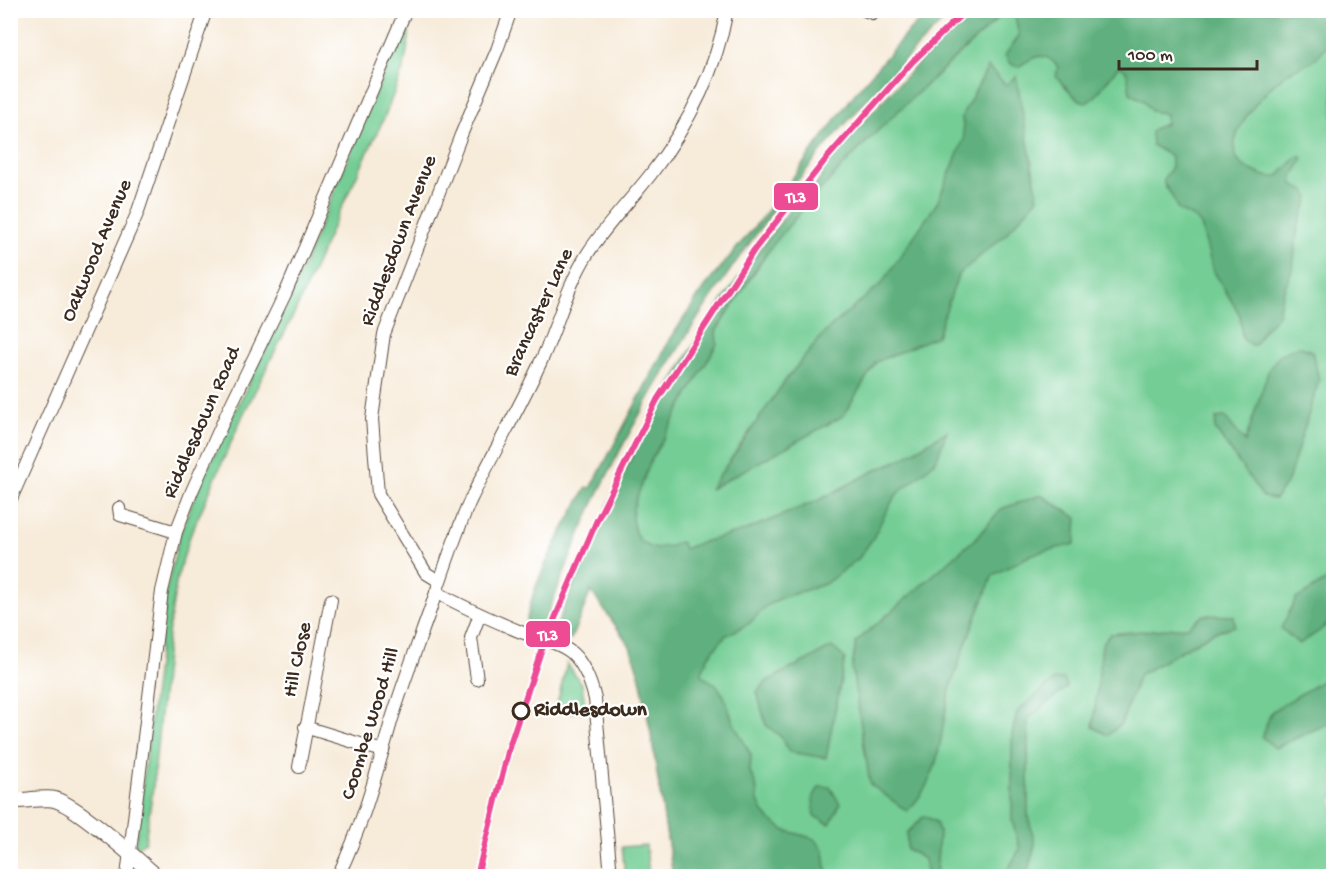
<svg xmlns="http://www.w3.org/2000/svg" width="1344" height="887" font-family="'Gochi Hand',sans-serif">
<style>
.green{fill:#73cd94;stroke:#577c59;stroke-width:1.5}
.forest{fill:#5eb07e;stroke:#4c6d4e;stroke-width:1.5}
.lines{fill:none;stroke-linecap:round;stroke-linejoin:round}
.minor-casing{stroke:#57473a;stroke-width:14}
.major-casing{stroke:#57473a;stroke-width:17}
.minor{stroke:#fff;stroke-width:12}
.major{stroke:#fff;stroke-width:15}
.rail-1-casing{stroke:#fff;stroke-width:10}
.rail-1{stroke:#ee4b95;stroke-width:6}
.stop-dot{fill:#fff;stroke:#3b2a1e;stroke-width:3}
.labels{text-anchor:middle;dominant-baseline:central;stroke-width:4.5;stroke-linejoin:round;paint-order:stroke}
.street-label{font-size:21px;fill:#3b2a1e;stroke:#fff}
.stop-label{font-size:21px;font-weight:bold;fill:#3b2a1e;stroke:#fff;text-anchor:start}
.line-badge{stroke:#fff;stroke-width:2}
.badge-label{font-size:16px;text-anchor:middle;font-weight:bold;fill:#fff}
</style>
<rect width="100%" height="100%" fill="#fff"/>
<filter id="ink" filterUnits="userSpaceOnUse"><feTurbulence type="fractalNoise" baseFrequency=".0167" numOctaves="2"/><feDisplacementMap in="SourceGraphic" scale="12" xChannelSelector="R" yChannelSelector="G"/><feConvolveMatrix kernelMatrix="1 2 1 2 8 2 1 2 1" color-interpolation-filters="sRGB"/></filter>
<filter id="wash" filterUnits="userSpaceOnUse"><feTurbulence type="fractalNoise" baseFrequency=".008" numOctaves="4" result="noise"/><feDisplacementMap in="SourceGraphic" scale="24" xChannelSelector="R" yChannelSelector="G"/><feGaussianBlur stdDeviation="1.35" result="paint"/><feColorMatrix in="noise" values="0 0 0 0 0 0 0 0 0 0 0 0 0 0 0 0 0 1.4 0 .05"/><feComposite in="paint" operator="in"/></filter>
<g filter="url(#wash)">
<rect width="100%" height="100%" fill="#f7ebd9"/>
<path class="green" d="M 1006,11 L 1333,11 L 1333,876 L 673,876 L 650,728 L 640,677 L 630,646 L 591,591 L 604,554 L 716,331 L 775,241 L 824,185 L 887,121 Z
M 409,12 L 409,39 L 404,67 L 384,118 L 331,230 L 297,308 L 243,415 L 190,536 L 177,578 L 168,634 L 153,788 L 145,842 L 139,846 L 135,845 L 166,592 L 180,533 L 196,493 L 291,295 Z
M 567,663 L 582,685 L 586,712 L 555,713 Z
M 646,845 L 649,876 L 625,876 L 622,847 Z"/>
<path class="forest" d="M 929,11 L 954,11 C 808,150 688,311 599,492 C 577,537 560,584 541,630 L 537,633 L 521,629 L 526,626 C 530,583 566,524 587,487 L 591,488 L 669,341 L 703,289 L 774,203 L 856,92 L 905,35 Z
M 972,11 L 1006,11 C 927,84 845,156 777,240 C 754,268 736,301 716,331 L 717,344 L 651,460 L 633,508 L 632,519 L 635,532 L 640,541 L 650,547 L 656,548 L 671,546 L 679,542 L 682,543 L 684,549 L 699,543 L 744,531 L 821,499 L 872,472 L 903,458 L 947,431 L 937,458 L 926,470 L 897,494 L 887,510 L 873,538 L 859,558 L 825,584 L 781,598 L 766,606 L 750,623 L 725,636 L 708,657 L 702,672 L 703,677 L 716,684 L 724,696 L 734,724 L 751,755 L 750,772 L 756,784 L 758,801 L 763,812 L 772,821 L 784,830 L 815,839 L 824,851 L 826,867 L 830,876 L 673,876 L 650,728 L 640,677 L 630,646 L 591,591 L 571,639 L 563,635 L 560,642 L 554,637 L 557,625 C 600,516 650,411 715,312 C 742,270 774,231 804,191 C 813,190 816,185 821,178 L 819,173 C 867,116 918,61 972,11 Z
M 1014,11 L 1333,11 L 1333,39 C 1326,45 1321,54 1314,60 C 1307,65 1297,67 1289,72 C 1267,87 1205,151 1251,170 C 1260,174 1268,179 1278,176 L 1297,157 L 1302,157 L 1303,159 L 1293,176 L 1292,182 L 1296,187 L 1306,191 L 1309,198 L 1298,226 L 1293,267 L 1282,295 L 1278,315 L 1262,332 L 1255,345 L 1251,345 L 1242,338 L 1240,315 L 1213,270 L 1201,225 L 1196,219 L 1178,210 L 1171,194 L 1164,184 L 1164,178 L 1171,169 L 1171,158 L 1169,155 L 1152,145 L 1151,132 L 1155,128 L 1166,124 L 1166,115 L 1162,113 L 1151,111 L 1144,101 L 1130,93 L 1127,73 L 1122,67 L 1117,68 L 1095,97 L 1086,103 C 1073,98 1067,87 1056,77 L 1058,67 C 1044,49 1033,57 1018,67 L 1010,64 L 1005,55 L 1019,36 Z
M 988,67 L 1006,85 L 1016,76 L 1038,198 L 1006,234 L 958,275 L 937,336 L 876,362 L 843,416 L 710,489 L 787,378 L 826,331 L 882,283 L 937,203 L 964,139 L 962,116 Z
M 1299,346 L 1312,351 L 1319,380 L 1288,481 L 1275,499 L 1263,497 L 1215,429 L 1216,418 L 1225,417 L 1245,442 L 1269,369 L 1280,354 Z
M 1041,495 L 1077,518 L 1075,544 L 1033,554 L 993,575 C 979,611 963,647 952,683 C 938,729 946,774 907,811 L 870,784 L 852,668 L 856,642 L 977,537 L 1001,509 Z
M 1333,576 L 1333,623 L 1329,623 L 1318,632 L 1299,644 L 1281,628 L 1296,599 Z
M 1204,615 L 1234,616 L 1235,626 L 1212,633 L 1139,675 L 1121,724 L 1108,735 L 1093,727 L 1102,644 L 1110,634 L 1187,627 Z
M 832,647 L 845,658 L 826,758 L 789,752 L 780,736 L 766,725 L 757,692 L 767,681 Z
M 1333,674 L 1333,721 L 1275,748 L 1262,737 L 1271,712 Z
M 1064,679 L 1067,687 L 1028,719 L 1028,816 L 1035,844 L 1027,876 L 1004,876 L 1020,849 L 1012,821 L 1012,734 L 1017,712 L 1054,680 Z
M 819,787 L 830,787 L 840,804 L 830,824 L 814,816 L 813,798 Z
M 924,816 L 936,822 L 939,832 L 936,876 L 927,876 L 924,859 L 907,849 L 907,833 Z"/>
</g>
<g filter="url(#ink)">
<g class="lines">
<defs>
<path id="minor" d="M 864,10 L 872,13 L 874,10
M 10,501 L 137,214 L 206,10
M 119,508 L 120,515 L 176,532
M 439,581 L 426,573 L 378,494 L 372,419 L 384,334 L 461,135 L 497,50 L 511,10
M 436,592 C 463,607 492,620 521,632 C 537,638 559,642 572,653 C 585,665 591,683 595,699 L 611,876
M 477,679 L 471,638 L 480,614
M 305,727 L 383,751
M 299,767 L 331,600
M 127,876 L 162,591 L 176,532 L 192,491 L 227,413 L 286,292 L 406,10
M 338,876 C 363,824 375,778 391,722 C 402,686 416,649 429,613 C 442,576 454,537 470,501 C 493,453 520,407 542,359 C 558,324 567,286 588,253 C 606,225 630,201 651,174 C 688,126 716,71 727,10"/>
<path id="major" d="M 10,801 C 24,801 39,798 52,799 C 74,802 137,860 156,876"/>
</defs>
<use href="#minor" class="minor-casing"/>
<use href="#major" class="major-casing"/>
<use href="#minor" class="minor"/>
<use href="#major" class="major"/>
<defs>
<path id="rail-1" d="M 477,876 L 510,744 L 541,651 L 597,520 L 657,400 L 754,250 L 826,159 L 913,61 L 966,10"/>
</defs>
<use href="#rail-1" class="rail-1-casing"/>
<use href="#rail-1" class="rail-1"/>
</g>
</g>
<circle class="stop-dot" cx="521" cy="711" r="8"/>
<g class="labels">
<g class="street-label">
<text transform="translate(400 241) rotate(-69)">Riddlesdown Avenue</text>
<text transform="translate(98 251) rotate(-67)">Oakwood Avenue</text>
<text transform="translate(540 313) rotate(-65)">Brancaster Lane</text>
<text transform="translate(203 423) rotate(-66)">Riddlesdown Road</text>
<text transform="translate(299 660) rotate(-78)">Hill Close</text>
<text transform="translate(372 724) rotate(-73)">Coombe Wood Hill</text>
</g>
<g class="stop-label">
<text x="534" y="711">Riddlesdown</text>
</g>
</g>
<g class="line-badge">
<rect x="773" y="182" width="46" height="29" rx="6" fill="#ee4b95"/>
<rect x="525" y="620" width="46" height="28" rx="6" fill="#ee4b95"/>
</g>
<g class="badge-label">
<text x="796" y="202">TL3</text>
<text x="548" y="640">TL3</text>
</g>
<rect width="1344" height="887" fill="none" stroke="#fff" stroke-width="36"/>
<path d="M1119 60v9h138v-9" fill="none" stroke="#3b2a1e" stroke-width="3"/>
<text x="1128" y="60" font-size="18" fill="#3b2a1e" stroke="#ffffff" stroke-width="4.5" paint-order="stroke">100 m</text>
</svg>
